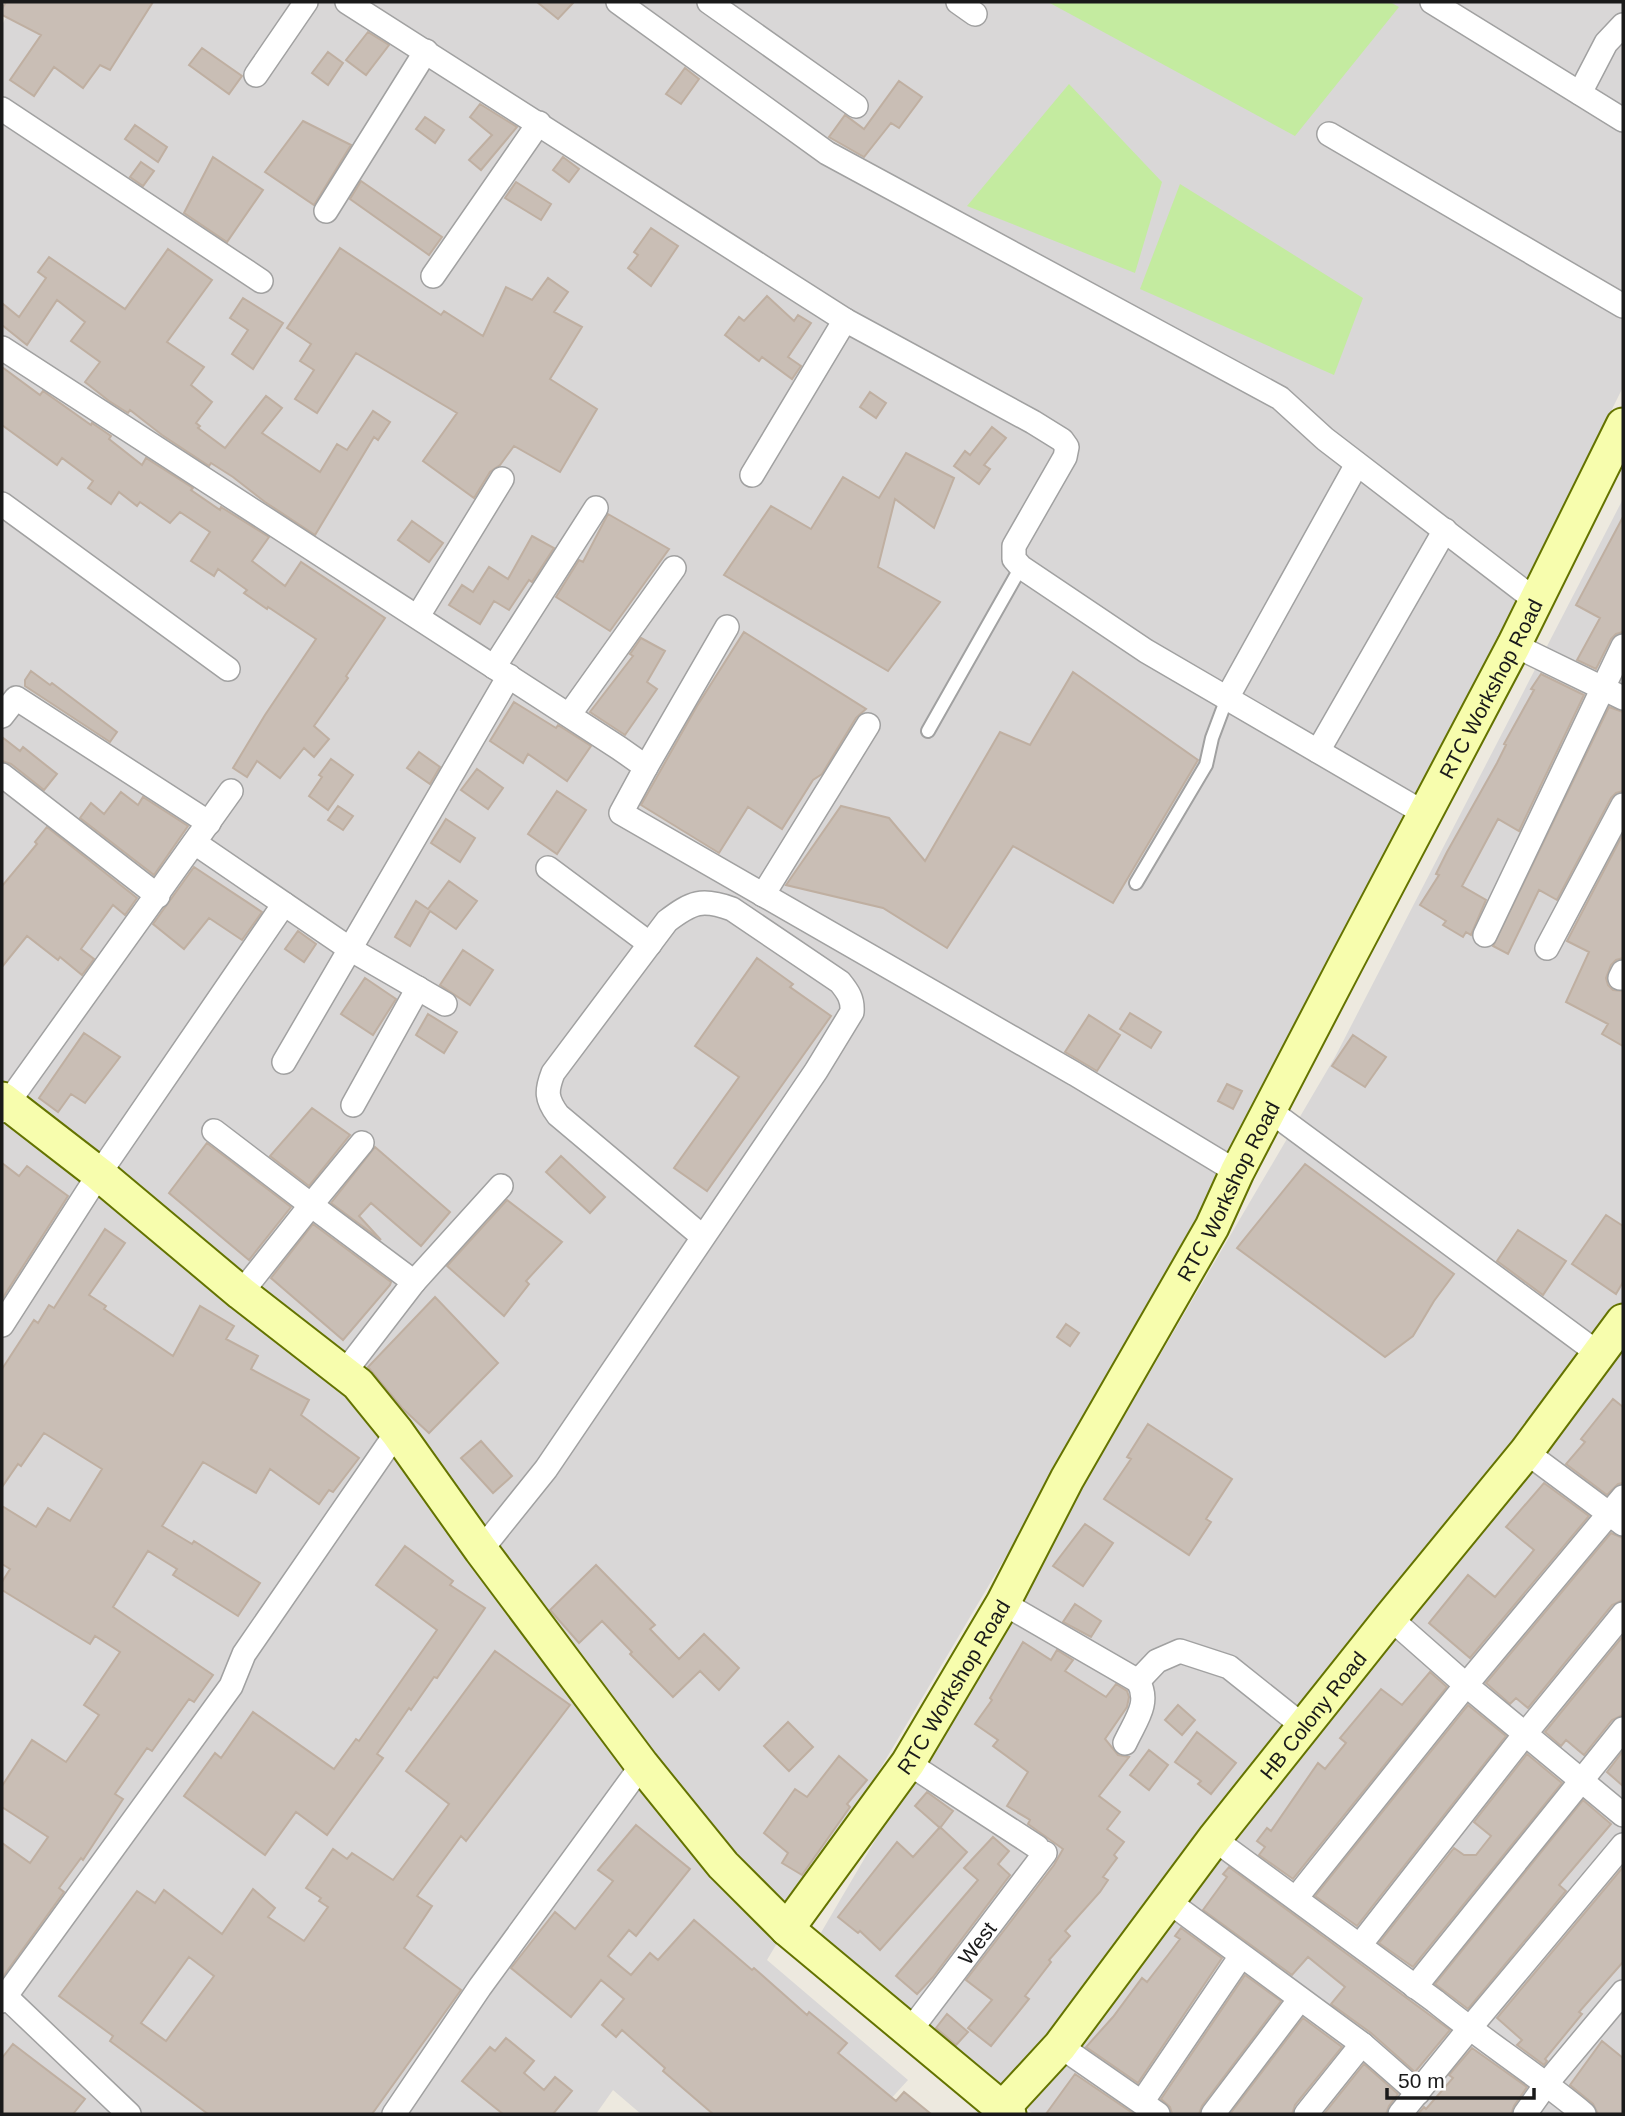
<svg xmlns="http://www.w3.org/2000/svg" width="1625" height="2116" font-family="Arial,sans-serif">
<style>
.residential{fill:#d9d7d7}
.grass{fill:#c4eba0}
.building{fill:#c9beb5;stroke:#bfafa1;stroke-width:2;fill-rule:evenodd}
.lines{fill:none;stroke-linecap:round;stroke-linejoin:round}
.lane-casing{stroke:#a1a1a1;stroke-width:16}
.street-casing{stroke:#a1a1a1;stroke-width:26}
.secondary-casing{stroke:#647300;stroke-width:37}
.lane{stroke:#fff;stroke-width:12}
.street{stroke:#fff;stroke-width:23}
.secondary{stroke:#f7fdad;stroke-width:33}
.labels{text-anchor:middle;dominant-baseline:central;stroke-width:5;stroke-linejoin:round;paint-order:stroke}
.street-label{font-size:21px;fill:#1a1a1a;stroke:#fff}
</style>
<rect width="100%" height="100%" fill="#ede9df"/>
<path class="residential" d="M 14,2 L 1623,2 L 1623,387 L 1233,1173 L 767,1960 L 908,2080 L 877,2114 L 641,2114 L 613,2090 L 596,2114 L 2,2114 L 2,25 Z
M 1623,499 L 1623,2114 L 1033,2114 L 819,1936 L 1335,1057 Z"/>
<path class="grass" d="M 1048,2 L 1390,2 L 1399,7 L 1295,136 Z
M 1069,84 L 1162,182 L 1135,273 L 967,206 Z
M 1180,184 L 1363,298 L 1334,375 L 1140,289 Z"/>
<path class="building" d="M 6,2 L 153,2 L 110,70 L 100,65 L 83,88 L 54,67 L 34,96 L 10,80 L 41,35 L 2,15 L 2,9 Z
M 537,2 L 574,2 L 558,19 Z
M 368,32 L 389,45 L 366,75 L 346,60 Z
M 202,48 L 242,76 L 229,94 L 189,65 Z
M 328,52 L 343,63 L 328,85 L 312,73 Z
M 685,68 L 699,79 L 681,104 L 666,94 Z
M 899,81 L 922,97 L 899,128 L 891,123 L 864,157 L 829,137 L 845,115 L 864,129 Z
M 480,104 L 517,127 L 481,170 L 469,160 L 492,135 L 470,117 Z
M 425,117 L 444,130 L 435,143 L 416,129 Z
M 303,121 L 351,145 L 314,205 L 265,172 Z
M 135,125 L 167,147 L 158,162 L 125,139 Z
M 213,157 L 263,190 L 227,242 L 184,213 Z
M 563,157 L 579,169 L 569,182 L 553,170 Z
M 141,162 L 154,171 L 143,186 L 130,177 Z
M 361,181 L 442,237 L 429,255 L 350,199 Z
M 516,182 L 551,204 L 541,220 L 505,198 Z
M 651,228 L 678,246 L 651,286 L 628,268 L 638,255 L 634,252 Z
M 340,248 L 441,315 L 444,311 L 483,336 L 506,287 L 532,300 L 548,278 L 568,292 L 554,312 L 582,327 L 550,379 L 597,409 L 560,472 L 514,446 L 500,465 L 490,472 L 474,498 L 423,461 L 457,413 L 356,353 L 317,413 L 295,399 L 314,370 L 300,361 L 311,344 L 287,328 Z
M 168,249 L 212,280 L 167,342 L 204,367 L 191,385 L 212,402 L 196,423 L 200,426 L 198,428 L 225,448 L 266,396 L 282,408 L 262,433 L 320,472 L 337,444 L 347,450 L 373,411 L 390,422 L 378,440 L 374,437 L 315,535 L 265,502 L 233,477 L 211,463 L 209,466 L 162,435 L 130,410 L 128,413 L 109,401 L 85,382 L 100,362 L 71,341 L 85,322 L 57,300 L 27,345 L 2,325 L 2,303 L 19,317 L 46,278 L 38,272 L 49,257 L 125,309 Z
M 767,296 L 794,321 L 798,315 L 811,323 L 788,357 L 801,366 L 792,379 L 762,357 L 759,361 L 725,335 L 739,317 L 744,321 Z
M 243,298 L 283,323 L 253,369 L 232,354 L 248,330 L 230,318 Z
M 2,367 L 40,395 L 43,391 L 91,425 L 92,423 L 111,436 L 109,439 L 142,465 L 146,458 L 193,488 L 191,490 L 220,510 L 221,507 L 269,537 L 252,561 L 285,586 L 301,562 L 385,618 L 346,676 L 348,678 L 314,726 L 329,739 L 314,757 L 304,748 L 280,778 L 257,761 L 247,777 L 233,768 L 265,715 L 316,639 L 268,607 L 267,609 L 244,593 L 247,590 L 218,569 L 214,576 L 191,561 L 210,532 L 180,512 L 170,523 L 140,502 L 137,506 L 119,492 L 111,504 L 88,488 L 93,481 L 62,458 L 57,465 L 2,425 Z
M 870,392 L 886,403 L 876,418 L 860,407 Z
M 992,427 L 1006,438 L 984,465 L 990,469 L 979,484 L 954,466 L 965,451 L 970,455 Z
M 906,453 L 954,478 L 934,528 L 895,499 L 878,567 L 940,602 L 888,671 L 724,575 L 771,506 L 811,529 L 843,477 L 879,498 Z
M 608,514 L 669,549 L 610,631 L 556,597 L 579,560 L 583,562 Z
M 1623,517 L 1623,632 L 1616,634 L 1611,639 L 1596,669 L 1577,660 L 1600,618 L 1576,605 Z
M 412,521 L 443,543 L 429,562 L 398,540 Z
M 532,536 L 554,548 L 532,582 L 529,580 L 509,610 L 494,601 L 480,624 L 449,605 L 462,585 L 473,592 L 489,567 L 508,579 Z
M 744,632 L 866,709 L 856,718 L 822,774 L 813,780 L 782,829 L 748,807 L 719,853 L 641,805 L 697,706 Z
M 641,638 L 665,651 L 647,682 L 657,689 L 625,735 L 590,712 L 633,656 L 630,654 Z
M 31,671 L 50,685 L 52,683 L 117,732 L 110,742 L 25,686 L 25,680 Z
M 1073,672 L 1198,760 L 1113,903 L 1013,846 L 947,948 L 883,908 L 786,885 L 841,806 L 889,818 L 925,861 L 1000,732 L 1030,745 Z
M 1541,674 L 1584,695 L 1519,831 L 1498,819 L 1462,886 L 1486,900 L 1471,935 L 1466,932 L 1463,937 L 1443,925 L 1446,921 L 1420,905 L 1439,875 L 1436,874 L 1447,852 L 1497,763 L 1506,745 L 1504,744 L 1534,690 L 1531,689 Z
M 514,702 L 556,728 L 558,725 L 591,746 L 567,781 L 528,754 L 523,763 L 490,741 Z
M 1609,707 L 1623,712 L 1623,791 L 1616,793 L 1611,798 L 1557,900 L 1539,890 L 1508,954 L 1493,946 Z
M 2,737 L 20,751 L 23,747 L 57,774 L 44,790 L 11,764 L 2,761 Z
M 419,752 L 440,767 L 430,784 L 407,768 Z
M 331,759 L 353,775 L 328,810 L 309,796 L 322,777 L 319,775 Z
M 477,769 L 503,788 L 488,809 L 461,790 Z
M 557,791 L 586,810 L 557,854 L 528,834 Z
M 121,792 L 138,805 L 143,797 L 188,826 L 154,875 L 80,818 L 91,803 L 104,814 Z
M 338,806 L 353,816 L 343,830 L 328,820 Z
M 446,819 L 475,838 L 460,862 L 431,843 Z
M 47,827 L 137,898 L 125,915 L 113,905 L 81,949 L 94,959 L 82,975 L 60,957 L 58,960 L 27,936 L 2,967 L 2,886 L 37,844 L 35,842 Z
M 1623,834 L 1623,958 L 1616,960 L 1611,965 L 1606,978 L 1608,985 L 1613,990 L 1623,991 L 1623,1046 L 1602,1034 L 1608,1024 L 1566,1002 L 1589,952 L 1567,941 Z
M 194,867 L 262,912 L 242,940 L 209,918 L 184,949 L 153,924 Z
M 449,881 L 477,901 L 456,929 L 430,911 L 410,946 L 395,937 L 416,901 L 428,909 Z
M 298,931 L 316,944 L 304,962 L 285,949 Z
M 463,950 L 493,970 L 470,1005 L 440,985 Z
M 757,958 L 793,984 L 790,987 L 831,1016 L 707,1191 L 674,1168 L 739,1077 L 695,1046 Z
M 365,978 L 396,999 L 373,1035 L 341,1014 Z
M 1130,1013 L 1161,1032 L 1151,1048 L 1120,1029 Z
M 428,1014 L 457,1032 L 444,1053 L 416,1035 Z
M 1089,1015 L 1120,1035 L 1097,1071 L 1065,1052 Z
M 84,1033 L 120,1057 L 85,1103 L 71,1094 L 58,1112 L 39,1098 Z
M 1353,1035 L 1386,1057 L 1365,1087 L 1332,1066 Z
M 1227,1084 L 1242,1091 L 1233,1109 L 1218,1101 Z
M 312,1108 L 350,1135 L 309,1186 L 270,1156 Z
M 207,1143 L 291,1207 L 249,1260 L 169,1193 Z
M 375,1147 L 450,1212 L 421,1246 L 371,1203 L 359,1216 L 381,1240 L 331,1203 Z
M 561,1156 L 605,1197 L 590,1213 L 546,1172 Z
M 2,1163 L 19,1176 L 27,1166 L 68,1196 L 2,1299 Z
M 1305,1164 L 1454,1274 L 1434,1301 L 1413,1336 L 1385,1357 L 1237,1248 Z
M 507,1200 L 562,1242 L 526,1281 L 529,1284 L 504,1316 L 447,1266 Z
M 1606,1215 L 1623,1226 L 1623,1282 L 1616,1294 L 1572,1264 Z
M 313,1224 L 391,1282 L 390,1285 L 343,1340 L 271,1278 Z
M 105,1229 L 125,1243 L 89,1295 L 106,1306 L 104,1309 L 173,1356 L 200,1306 L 234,1326 L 226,1339 L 258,1356 L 251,1369 L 309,1400 L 301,1415 L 359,1458 L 333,1492 L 329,1490 L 319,1504 L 270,1469 L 256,1493 L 203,1462 L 162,1526 L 192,1544 L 194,1541 L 260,1583 L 238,1616 L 173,1575 L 177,1569 L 148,1551 L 113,1607 L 213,1675 L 194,1702 L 189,1699 L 152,1751 L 147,1748 L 115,1794 L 123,1799 L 83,1860 L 81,1858 L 59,1888 L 64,1892 L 2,1978 L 2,1843 L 30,1863 L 48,1837 L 2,1807 L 2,1786 L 32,1740 L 66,1762 L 99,1715 L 84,1705 L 120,1652 L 95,1636 L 90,1644 L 2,1590 L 2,1582 L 10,1569 L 2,1564 L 2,1506 L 36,1527 L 48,1508 L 70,1521 L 102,1469 L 44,1433 L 21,1466 L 18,1464 L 2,1487 L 2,1369 L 34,1320 L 38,1323 L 49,1305 L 54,1308 Z
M 1518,1230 L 1566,1261 L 1543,1295 L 1497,1261 Z
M 435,1297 L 498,1363 L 429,1433 L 402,1408 L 368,1367 Z
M 1066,1324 L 1079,1333 L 1070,1346 L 1057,1337 Z
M 1613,1399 L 1623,1407 L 1623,1483 L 1618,1484 L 1607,1495 L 1566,1464 L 1585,1442 L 1581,1439 Z
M 1148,1424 L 1232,1479 L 1206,1519 L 1211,1522 L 1189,1555 L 1104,1499 L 1131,1459 L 1127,1457 Z
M 481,1441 L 512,1476 L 493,1493 L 461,1458 Z
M 1544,1483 L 1589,1516 L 1470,1658 L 1429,1623 L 1468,1575 L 1495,1597 L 1505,1585 L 1534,1550 L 1506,1527 Z
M 1085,1524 L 1113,1543 L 1083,1586 L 1053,1566 Z
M 1611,1533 L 1623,1538 L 1623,1600 L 1612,1605 L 1528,1708 L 1516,1698 L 1510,1704 L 1486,1683 Z
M 405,1546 L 453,1581 L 450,1585 L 485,1608 L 437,1678 L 434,1677 L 411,1710 L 409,1708 L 377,1754 L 383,1758 L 327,1835 L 296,1812 L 265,1855 L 184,1796 L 215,1753 L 221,1758 L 253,1712 L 334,1769 L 356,1739 L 359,1741 L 437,1630 L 376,1585 Z
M 596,1565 L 655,1625 L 650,1629 L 679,1659 L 704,1634 L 739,1668 L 719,1690 L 700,1671 L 673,1697 L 630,1654 L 632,1652 L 602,1621 L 579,1643 L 550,1610 Z
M 1075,1604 L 1101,1621 L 1091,1637 L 1063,1622 Z
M 1623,1636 L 1623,1715 L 1612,1720 L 1584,1755 L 1566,1740 L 1561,1746 L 1545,1732 Z
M 1023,1642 L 1051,1660 L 1057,1650 L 1073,1660 L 1065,1671 L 1106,1697 L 1116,1684 L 1127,1691 L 1129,1697 L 1127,1707 L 1105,1739 L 1118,1755 L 1129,1757 L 1099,1796 L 1120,1812 L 1107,1829 L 1124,1842 L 1114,1855 L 1117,1858 L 1103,1877 L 1108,1880 L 1100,1892 L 1065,1931 L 1070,1936 L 1049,1960 L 1051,1962 L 1025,1996 L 1029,1999 L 991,2046 L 968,2028 L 992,2000 L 966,1980 L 1054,1865 L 1063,1849 L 1028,1824 L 1030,1820 L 1007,1806 L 1028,1772 L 993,1746 L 998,1740 L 975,1724 L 992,1700 L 990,1698 Z
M 495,1651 L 570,1705 L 466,1841 L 461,1836 L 417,1896 L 432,1906 L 404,1948 L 461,1990 L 372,2114 L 208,2114 L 110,2041 L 113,2036 L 59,1996 L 137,1891 L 155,1903 L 164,1890 L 222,1934 L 253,1889 L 275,1908 L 268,1917 L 304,1941 L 328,1907 L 319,1901 L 321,1898 L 306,1888 L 333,1849 L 347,1859 L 352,1853 L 393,1880 L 449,1804 L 406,1771 ZM 189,1957 L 214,1976 L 166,2041 L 141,2023 Z
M 1430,1672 L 1447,1687 L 1293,1879 L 1259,1855 L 1265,1847 L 1257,1841 L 1267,1828 L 1271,1831 L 1318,1763 L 1325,1769 L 1346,1743 L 1340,1738 L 1381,1689 L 1402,1705 Z
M 1178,1705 L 1195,1720 L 1182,1735 L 1165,1720 Z
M 1468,1705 L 1506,1736 L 1357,1926 L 1315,1896 Z
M 788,1722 L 813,1747 L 789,1771 L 764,1746 Z
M 1197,1732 L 1236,1763 L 1211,1794 L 1198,1784 L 1201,1781 L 1175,1762 Z
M 1149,1750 L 1168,1765 L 1149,1790 L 1130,1775 Z
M 1623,1751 L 1623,1786 L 1607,1772 Z
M 1527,1754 L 1562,1783 L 1413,1967 L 1379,1943 L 1454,1848 L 1464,1855 L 1476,1855 L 1491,1836 L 1474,1822 Z
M 839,1756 L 867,1780 L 847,1804 L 850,1807 L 802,1875 L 782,1863 L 788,1853 L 764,1833 L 795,1789 L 807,1797 Z
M 927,1792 L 953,1811 L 940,1828 L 915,1806 Z
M 1583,1800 L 1611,1824 L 1559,1885 L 1566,1891 L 1468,2009 L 1435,1984 Z
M 636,1825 L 690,1869 L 636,1936 L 629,1930 L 608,1956 L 631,1975 L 650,1953 L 658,1960 L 694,1920 L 752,1970 L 754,1968 L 807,2015 L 809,2012 L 847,2043 L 838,2053 L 896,2101 L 904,2092 L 931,2114 L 713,2114 L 663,2071 L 665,2068 L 622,2030 L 616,2037 L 602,2025 L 624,1999 L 601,1980 L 571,2017 L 511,1968 L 555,1912 L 575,1929 L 613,1881 L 598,1870 Z
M 940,1827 L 967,1852 L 880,1950 L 860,1931 L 858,1933 L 838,1917 L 897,1842 L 913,1857 Z
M 993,1837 L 1009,1851 L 998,1864 L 1010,1875 L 933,1977 L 917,1994 L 896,1976 L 978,1880 L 964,1868 Z
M 1229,1867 L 1450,2030 L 1415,2072 L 1371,2033 L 1331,2004 L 1345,1987 L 1308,1957 L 1292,1975 L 1203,1910 L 1227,1877 L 1223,1874 Z
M 1623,1867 L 1623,1962 L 1579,2012 L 1582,2014 L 1545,2059 L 1547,2061 L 1544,2065 L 1517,2045 L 1522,2040 L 1497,2018 Z
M 1181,1928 L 1222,1958 L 1138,2083 L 1086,2047 L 1113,2017 L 1142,1978 L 1147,1982 L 1168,1955 L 1180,1939 L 1175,1936 Z
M 1245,1975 L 1281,2001 L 1202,2106 L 1199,2114 L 1172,2114 L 1170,2107 L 1161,2099 Z
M 947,2014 L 968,2032 L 956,2045 L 936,2028 Z
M 1303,2018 L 1342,2047 L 1295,2105 L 1292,2114 L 1230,2114 Z
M 506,2038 L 534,2061 L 524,2073 L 544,2090 L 555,2077 L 572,2091 L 553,2114 L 503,2114 L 462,2081 L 490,2047 L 495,2051 Z
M 1602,2041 L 1623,2058 L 1623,2114 L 1598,2114 L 1593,2104 L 1570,2085 Z
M 13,2044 L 85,2099 L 73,2114 L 2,2114 L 2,2058 Z
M 1472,2048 L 1527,2087 L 1514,2106 L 1511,2114 L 1418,2114 L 1424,2107 L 1426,2109 L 1453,2078 L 1449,2075 Z
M 1364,2064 L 1398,2094 L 1389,2106 L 1386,2114 L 1324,2114 Z
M 1075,2074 L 1134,2114 L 1046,2114 Z"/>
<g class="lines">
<defs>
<path id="lane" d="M 928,731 L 1021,567
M 1136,883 L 1206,765 L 1212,738 L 1227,698"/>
<g id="street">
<path d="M 347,2 L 845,320"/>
<path d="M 618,2 L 827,153 L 1280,398 L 1325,439 L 1535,600"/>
<path d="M 709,2 L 856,106"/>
<path d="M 958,2 L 975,14"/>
<path d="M 1432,2 L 1623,120"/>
<path d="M 256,75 L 306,2"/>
<path d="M 1580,93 L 1606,43 L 1623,25"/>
<path d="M 2,109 L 261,281"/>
<path d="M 1329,134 L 1623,306"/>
<path d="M 326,211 L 426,51"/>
<path d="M 433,276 L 539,123"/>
<path d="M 2,348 L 619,748 L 646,767 L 621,813 L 1075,1074 L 1237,1172"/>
<path d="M 752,475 L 845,320 L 1033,422 L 1062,440 L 1067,447 L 1065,457 L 1014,546 L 1014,559 L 1021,567 L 1146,651 L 1424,813"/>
<path d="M 2,504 L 228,669"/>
<path d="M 418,616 L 502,479"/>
<path d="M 1514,645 L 1623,698"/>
<path d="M 494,667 L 596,508"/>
<path d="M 1227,698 L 1357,464"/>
<path d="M 569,715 L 674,568"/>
<path d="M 2,716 L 16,698 L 209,823"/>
<path d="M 1318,751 L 1445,530"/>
<path d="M 646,767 L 727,627"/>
<path d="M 2,775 L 158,896"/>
<path d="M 195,843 L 350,949 L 509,676"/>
<path d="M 548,868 L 650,944"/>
<path d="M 763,895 L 868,725"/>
<path d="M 1485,935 L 1623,646"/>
<path d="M 1547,948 L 1623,805"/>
<path d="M 1620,978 L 1623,972"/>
<path d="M 284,1062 L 350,949 L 445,1004"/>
<path d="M 353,1105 L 418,988"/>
<path d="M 1269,1110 L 1599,1354"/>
<path d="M 2,1111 L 231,791"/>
<path d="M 214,1131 L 311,1205 L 362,1143"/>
<path d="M 414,1282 L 501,1186"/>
<path d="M 241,1293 L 311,1205 L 414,1282 L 344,1373"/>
<path d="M 2,1325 L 99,1174 L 284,904"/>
<path d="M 1526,1452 L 1623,1524"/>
<path d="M 481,1550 L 546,1469 L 816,1071 L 852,1012 C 853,999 848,992 840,982 L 732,909 C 702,898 692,902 667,921 L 553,1073 C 546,1091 546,1099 558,1115 L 703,1237"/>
<path d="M 1003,1603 L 1138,1681 C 1151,1703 1135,1721 1125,1743"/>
<path d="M 1390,1618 L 1466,1685 L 1623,1815"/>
<path d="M 1138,1681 L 1157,1661 L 1180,1651 L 1229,1667 L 1303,1726"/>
<path d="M 908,1763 L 1037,1847"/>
<path d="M 1214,1839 L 1435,2001 C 1484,2041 1536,2074 1584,2114"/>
<path d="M 1296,1898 L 1466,1685 L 1623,1497"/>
<path d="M 1168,1901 L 1362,2044 L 1418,2093"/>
<path d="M 1360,1945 L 1525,1734 L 1623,1614"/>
<path d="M 1415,1987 L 1623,1729"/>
<path d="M 2,1993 L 129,2114"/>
<path d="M 2,2001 L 231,1686 L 244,1654 L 397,1432"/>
<path id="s1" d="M 909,2032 L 1045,1853"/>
<path d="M 1060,2046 L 1158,2114"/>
<path d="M 1142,2102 L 1241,1956"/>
<path d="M 394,2114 L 480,1987 L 642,1765"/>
<path d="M 1213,2114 L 1300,1999"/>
<path d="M 1306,2114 L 1362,2044"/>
<path d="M 1400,2114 L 1469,2029 L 1623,1845"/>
<path d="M 1525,2114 L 1547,2083 L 1623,1992"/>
</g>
<g id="secondary">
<path d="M 2,1099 L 99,1174 L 241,1293 L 358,1384 L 397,1432 L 481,1550 L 642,1765 L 723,1865 L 787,1929 L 1009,2114"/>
<path id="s2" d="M 787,1929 L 908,1763 L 1003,1603 L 1067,1479 L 1212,1227 L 1237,1172 L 1346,963 L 1514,645 L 1623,425"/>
<path id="s3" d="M 1002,2109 L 1060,2046 L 1214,1839 L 1390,1618 L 1526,1452 L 1623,1321"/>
</g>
</defs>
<use href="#lane" class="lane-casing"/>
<use href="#street" class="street-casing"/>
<use href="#secondary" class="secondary-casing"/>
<use href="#lane" class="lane"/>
<use href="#street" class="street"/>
<use href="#secondary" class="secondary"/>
</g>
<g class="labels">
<g class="street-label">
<text stroke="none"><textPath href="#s2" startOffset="1428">RTC Workshop Road</textPath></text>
<text stroke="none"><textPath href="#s2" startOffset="861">RTC Workshop Road</textPath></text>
<text stroke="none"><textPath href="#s2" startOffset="294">RTC Workshop Road</textPath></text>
<text stroke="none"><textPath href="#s3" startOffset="502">HB Colony Road</textPath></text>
<text stroke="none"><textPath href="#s1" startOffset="112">West</textPath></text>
</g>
</g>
<rect width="1625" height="2116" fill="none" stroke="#1a1a1a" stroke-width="7"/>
<path d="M1387 2088v10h147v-10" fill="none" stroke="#1a1a1a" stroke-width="3.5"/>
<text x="1398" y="2088" font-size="21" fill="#1a1a1a" stroke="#ffffff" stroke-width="5" paint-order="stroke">50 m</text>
</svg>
